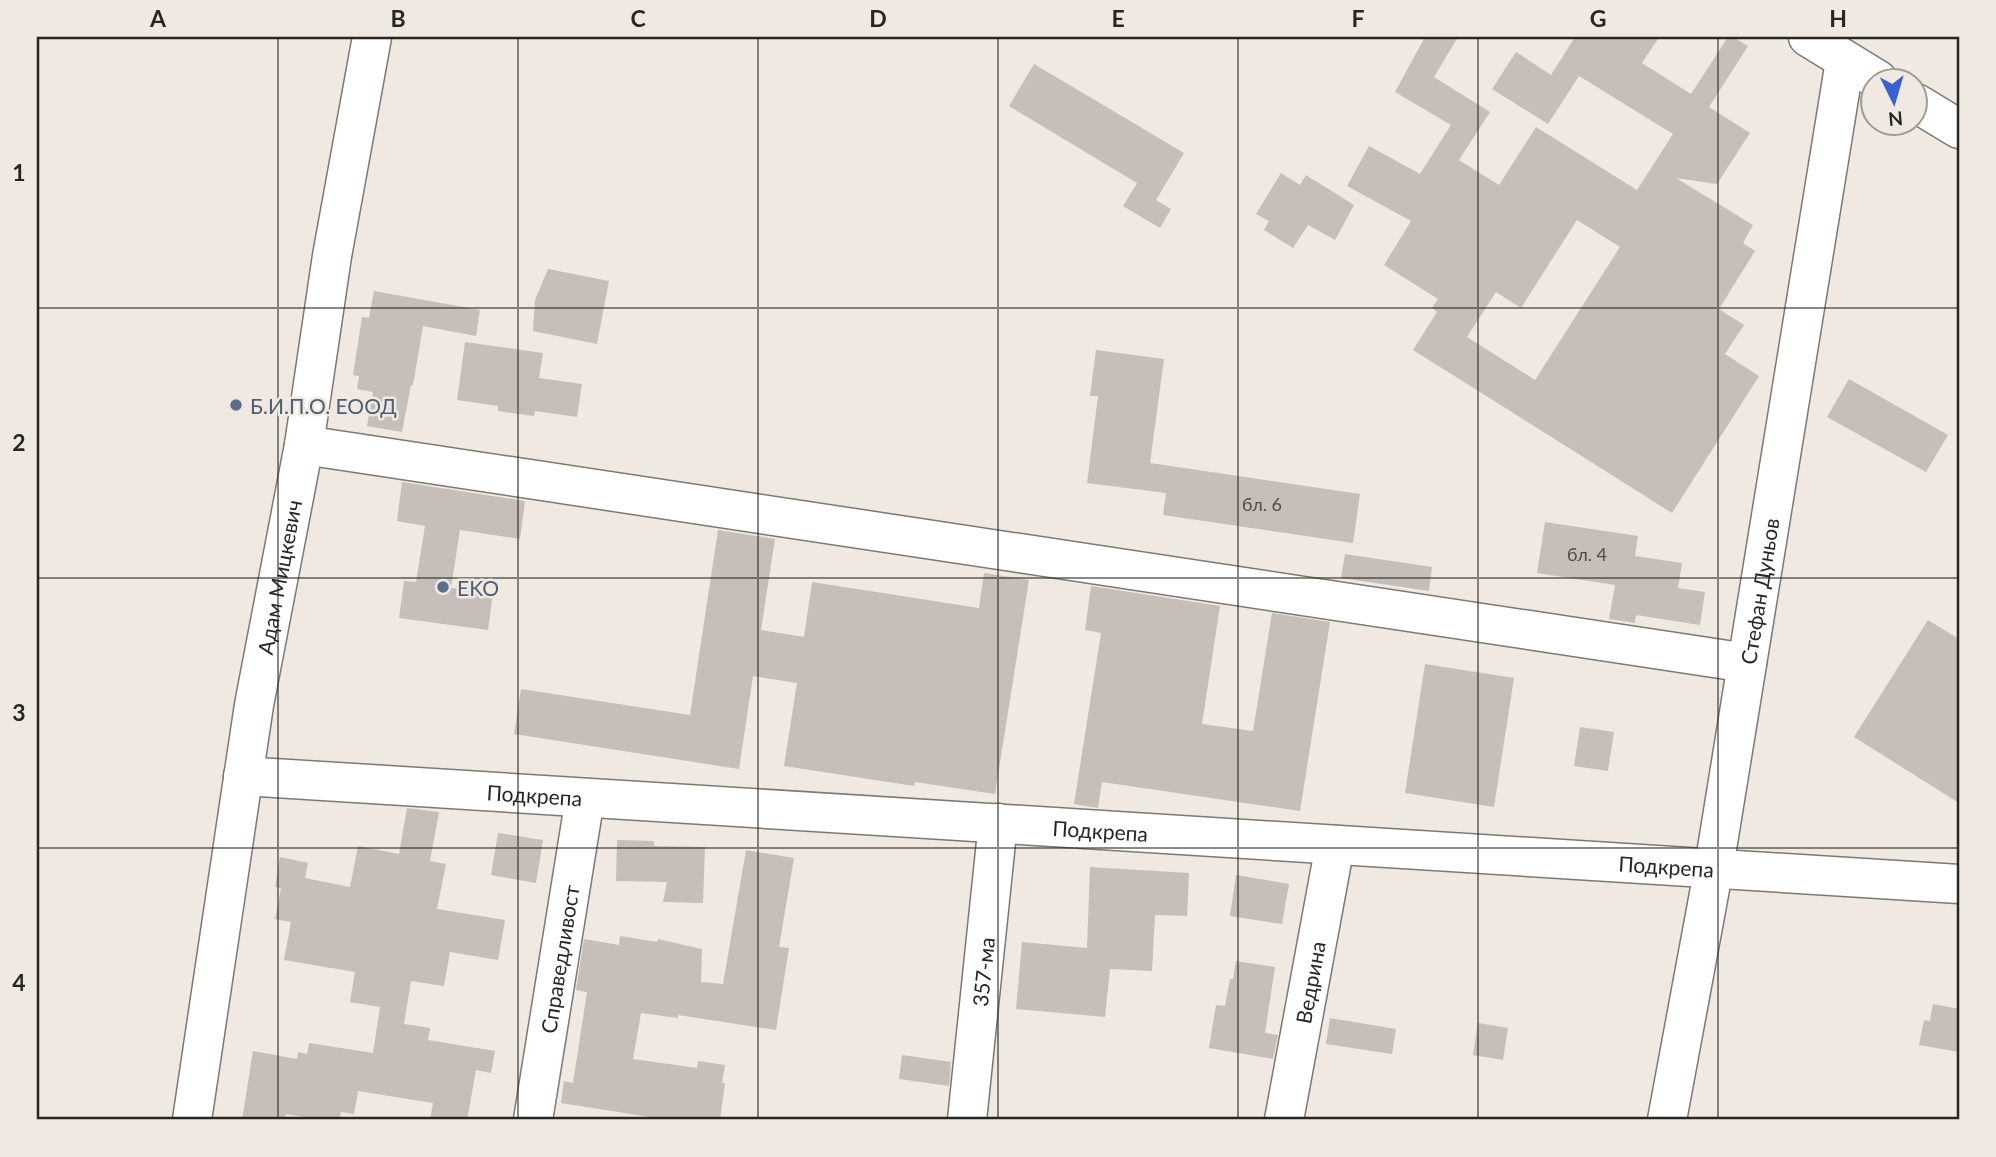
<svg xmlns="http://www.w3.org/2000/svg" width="1996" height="1157" font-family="Lato,sans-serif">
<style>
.building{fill:#c6beb8;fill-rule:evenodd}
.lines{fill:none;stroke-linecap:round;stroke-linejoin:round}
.minor-casing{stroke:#7d7871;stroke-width:41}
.major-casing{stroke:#7d7871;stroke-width:41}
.minor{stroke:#fff;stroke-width:38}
.major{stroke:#fff;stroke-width:38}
.grid{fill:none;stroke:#282623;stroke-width:2;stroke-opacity:0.55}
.service-dot{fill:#5c6f8a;stroke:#efe9e1;stroke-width:2.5}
.labels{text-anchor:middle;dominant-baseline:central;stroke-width:5;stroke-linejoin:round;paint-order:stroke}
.number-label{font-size:18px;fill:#504c48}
.service-label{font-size:21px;fill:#4e5e75;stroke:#efe9e1;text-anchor:start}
.street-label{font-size:21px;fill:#282623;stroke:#efe9e1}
.neatline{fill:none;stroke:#282623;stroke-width:2.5}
.grid-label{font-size:23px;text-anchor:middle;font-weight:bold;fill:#282623}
</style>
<rect width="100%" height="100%" fill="#efe9e1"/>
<path class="building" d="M 1425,37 L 1458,37 L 1434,77 L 1490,112 L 1459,160 L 1499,185 L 1536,127 L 1637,190 L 1673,134 L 1579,76 L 1548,124 L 1492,89 L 1516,52 L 1551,75 L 1575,37 L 1659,37 L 1642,63 L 1691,94 L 1728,37 L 1733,37 L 1748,46 L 1709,107 L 1750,133 L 1717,184 L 1676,178 L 1753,225 L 1743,243 L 1755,251 L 1719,309 L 1744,325 L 1725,354 L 1759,376 L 1672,513 L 1413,350 L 1437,312 L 1432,308 L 1438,299 L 1384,265 L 1411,221 L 1347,186 L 1369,146 L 1420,174 L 1451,125 L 1395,92 ZM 1577,220 L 1620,247 L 1535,380 L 1467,337 L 1496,292 L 1521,308 Z
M 1034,64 L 1184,153 L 1156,200 L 1171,209 L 1160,228 L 1123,206 L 1137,183 L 1009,106 Z
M 1281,173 L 1300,185 L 1306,175 L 1354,205 L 1335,240 L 1308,225 L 1293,248 L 1264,230 L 1269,221 L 1256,214 Z
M 548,269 L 609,281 L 597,344 L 533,331 L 535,300 Z
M 374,291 L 480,310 L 476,336 L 423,326 L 413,385 L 411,385 L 402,432 L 367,426 L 373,392 L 357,389 L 359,376 L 353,375 L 362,317 L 369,318 Z
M 465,342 L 543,353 L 539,378 L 582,384 L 577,417 L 535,411 L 534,416 L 498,411 L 498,406 L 457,400 Z
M 1096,350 L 1164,359 L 1150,463 L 1360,494 L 1353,543 L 1163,515 L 1166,493 L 1087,483 L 1098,396 L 1090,396 Z
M 1849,379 L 1948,435 L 1926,472 L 1827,417 Z
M 402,482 L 525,501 L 520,539 L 460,530 L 451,588 L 493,593 L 488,630 L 399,618 L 404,581 L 416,582 L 425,526 L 397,521 Z
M 1545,522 L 1638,536 L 1635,556 L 1682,563 L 1678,588 L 1705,592 L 1700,625 L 1636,615 L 1635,623 L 1609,619 L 1615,585 L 1537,573 Z
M 718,530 L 775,539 L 761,630 L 804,637 L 812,582 L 979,608 L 984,573 L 1029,580 L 995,794 L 915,782 L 914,786 L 784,766 L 797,683 L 753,676 L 739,769 L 514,734 L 521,689 L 690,715 Z
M 1345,554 L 1432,567 L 1429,591 L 1341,578 Z
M 1091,586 L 1220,606 L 1202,724 L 1253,731 L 1272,613 L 1330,622 L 1300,811 L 1102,782 L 1098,808 L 1074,804 L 1101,633 L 1085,630 Z
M 1928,620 L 1959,639 L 1959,803 L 1854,737 Z
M 1425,664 L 1514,678 L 1494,807 L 1405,793 Z
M 1580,727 L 1614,732 L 1608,771 L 1574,766 Z
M 407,808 L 439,812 L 430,861 L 446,864 L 437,909 L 505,920 L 498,960 L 450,952 L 444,986 L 411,981 L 404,1024 L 430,1028 L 428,1040 L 495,1051 L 491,1073 L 476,1070 L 467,1120 L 430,1120 L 433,1103 L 358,1091 L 354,1114 L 341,1112 L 339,1120 L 323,1120 L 286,1114 L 285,1120 L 242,1120 L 253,1051 L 297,1059 L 298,1052 L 307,1054 L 309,1043 L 373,1053 L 380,1007 L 350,1002 L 355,972 L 284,960 L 291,922 L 275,919 L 281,888 L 275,887 L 280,857 L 308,863 L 305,878 L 350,887 L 358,846 L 399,854 Z
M 498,833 L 543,840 L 536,883 L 491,875 Z
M 617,840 L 654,841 L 654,846 L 705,847 L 703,903 L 663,902 L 667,882 L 616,881 Z
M 746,850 L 794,858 L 779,947 L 789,948 L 776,1030 L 678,1015 L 678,1018 L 641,1013 L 633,1059 L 697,1068 L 698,1061 L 725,1065 L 722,1083 L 725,1083 L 720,1120 L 655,1120 L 656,1118 L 561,1103 L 564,1081 L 573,1083 L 587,992 L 576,990 L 584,939 L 619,945 L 620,936 L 657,942 L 658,939 L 702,949 L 701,982 L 723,984 Z
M 1090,867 L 1189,873 L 1187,916 L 1155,915 L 1152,971 L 1110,969 L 1105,1017 L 1016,1009 L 1022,942 L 1087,948 Z
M 1236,875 L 1289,884 L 1282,924 L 1230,916 Z
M 1236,961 L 1275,967 L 1265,1033 L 1278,1035 L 1273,1059 L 1209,1048 L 1216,1005 L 1225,1006 L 1230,979 L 1233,979 Z
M 1933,1004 L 1959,1009 L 1959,1052 L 1919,1045 L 1924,1020 L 1930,1021 Z
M 1330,1018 L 1396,1029 L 1392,1054 L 1326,1044 Z
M 1478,1023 L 1508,1028 L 1503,1060 L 1473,1055 Z
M 902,1055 L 951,1062 L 949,1086 L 899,1079 Z"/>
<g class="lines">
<defs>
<g id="minor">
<path d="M 304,445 L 1747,663"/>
<path id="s1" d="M 243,776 L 1959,884"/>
<path id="s2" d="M 192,1120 L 254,705 L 304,445 L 332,256 L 372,37"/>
<path id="s3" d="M 533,1120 L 585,798"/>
<path id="s4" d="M 967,1120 L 998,823"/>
<path id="s5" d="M 1284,1120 L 1335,845"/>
<path id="s6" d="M 1667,1120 L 1714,867 L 1845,61"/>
</g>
<path id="major" d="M 1808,37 L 1878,80
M 1916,103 L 1959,129"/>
</defs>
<use href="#minor" class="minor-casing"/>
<use href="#major" class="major-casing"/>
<use href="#minor" class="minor"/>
<use href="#major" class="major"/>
</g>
<path class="grid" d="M 278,37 L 278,1120M 518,37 L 518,1120M 758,37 L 758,1120M 998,37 L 998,1120M 1238,37 L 1238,1120M 1478,37 L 1478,1120M 1718,37 L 1718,1120M 37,308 L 1959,308M 37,578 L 1959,578M 37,848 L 1959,848"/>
<g class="service-dot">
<circle cx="236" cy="405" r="7"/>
<circle cx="443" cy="587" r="7"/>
</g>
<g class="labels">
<g class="number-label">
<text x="1262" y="504">бл. 6</text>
<text x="1587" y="554">бл. 4</text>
</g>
<g class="service-label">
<text x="250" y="405">Б.И.П.О. ЕООД</text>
<text x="457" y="587">EKO</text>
</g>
<g class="street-label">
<text stroke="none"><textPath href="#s2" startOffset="550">Адам Мицкевич</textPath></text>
<text stroke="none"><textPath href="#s6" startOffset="537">Стефан Дуньов</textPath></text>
<text stroke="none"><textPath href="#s1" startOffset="292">Подкрепа</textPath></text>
<text stroke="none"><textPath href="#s1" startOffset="859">Подкрепа</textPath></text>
<text stroke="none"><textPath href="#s1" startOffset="1426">Подкрепа</textPath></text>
<text stroke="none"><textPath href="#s3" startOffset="163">Справедливост</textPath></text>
<text stroke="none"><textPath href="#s4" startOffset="149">357-ма</textPath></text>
<text stroke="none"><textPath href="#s5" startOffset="140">Ведрина</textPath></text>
</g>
</g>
<rect width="1996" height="1157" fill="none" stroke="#efe9e1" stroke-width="77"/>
<g transform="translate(1894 102) rotate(175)"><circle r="33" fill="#efe9e1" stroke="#9f9b95" stroke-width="2"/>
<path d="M0-5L12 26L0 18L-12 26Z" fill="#3761d2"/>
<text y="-10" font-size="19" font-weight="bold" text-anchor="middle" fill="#282623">N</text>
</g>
<rect x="38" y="38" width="1920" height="1080" class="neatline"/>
<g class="grid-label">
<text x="158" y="27">A</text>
<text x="398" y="27">B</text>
<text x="638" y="27">C</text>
<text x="878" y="27">D</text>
<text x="1118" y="27">E</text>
<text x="1358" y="27">F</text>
<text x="1598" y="27">G</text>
<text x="1838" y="27">H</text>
<text x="19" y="181">1</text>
<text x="19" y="451">2</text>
<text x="19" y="721">3</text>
<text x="19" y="991">4</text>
</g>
</svg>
